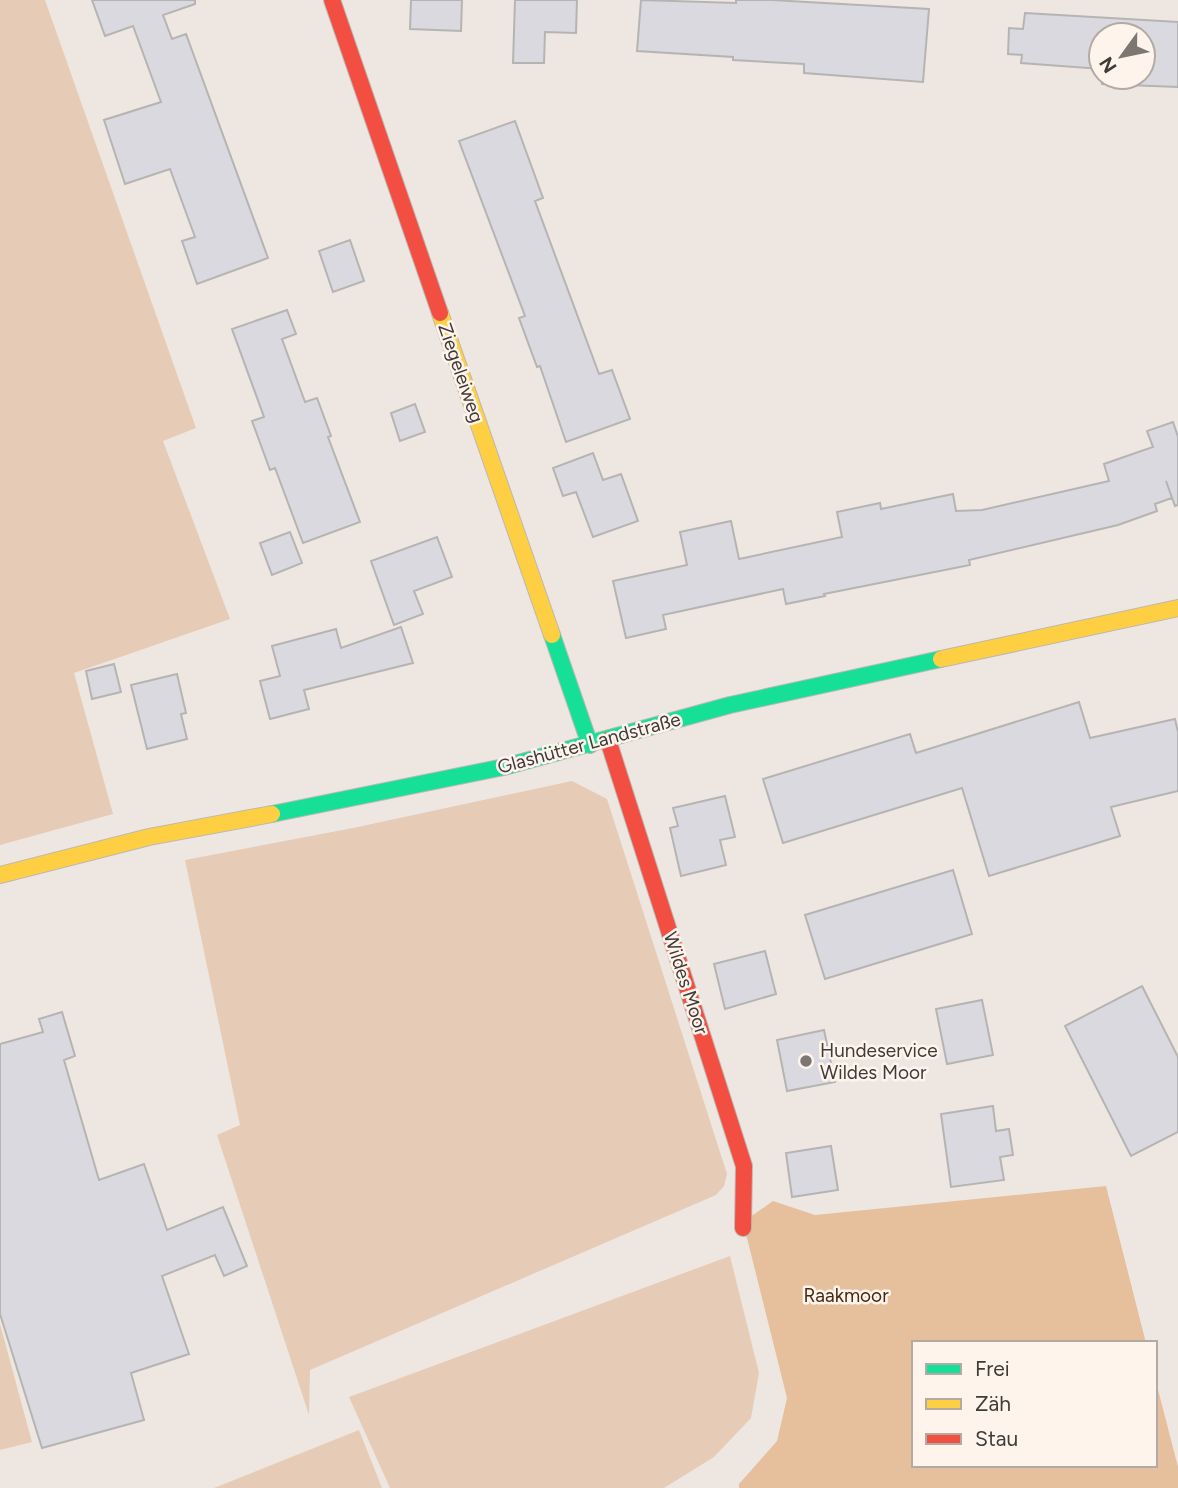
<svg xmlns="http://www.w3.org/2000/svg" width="1178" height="1488" font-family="Figtree,sans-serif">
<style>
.green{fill:#e6cbb6}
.forest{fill:#e6bf9d}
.building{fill:#dad9df;stroke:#b6b4b3;stroke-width:2}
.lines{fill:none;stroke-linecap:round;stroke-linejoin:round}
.fast-casing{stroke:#bcb8b3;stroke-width:18}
.slow-casing{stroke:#bcb8b3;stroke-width:18}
.jam-casing{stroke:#bcb8b3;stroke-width:18}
.fast{stroke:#16e098;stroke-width:16}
.slow{stroke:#ffcf43;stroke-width:16}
.jam{stroke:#f24e42;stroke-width:16}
.poi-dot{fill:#7d7772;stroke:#fef4ec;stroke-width:2.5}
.labels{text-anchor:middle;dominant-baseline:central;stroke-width:5;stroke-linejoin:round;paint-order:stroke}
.street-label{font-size:19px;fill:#403b37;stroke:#fef4ec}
.poi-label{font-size:19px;fill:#403b37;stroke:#fef4ec;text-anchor:start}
.park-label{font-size:19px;fill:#452a12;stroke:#fef4ec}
</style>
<rect width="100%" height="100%" fill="#eee7e1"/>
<path class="green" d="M 0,0 L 45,0 L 196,428 L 163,441 L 230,619 L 74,673 L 113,814 L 0,845 Z
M 572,781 L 607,799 L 727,1174 L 724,1186 L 716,1195 L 310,1370 L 309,1415 L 217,1135 L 240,1125 L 185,860 L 353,828 Z
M 730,1256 L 759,1373 L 751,1418 L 714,1457 L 664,1488 L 390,1488 L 349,1397 Z
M 0,1324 L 32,1442 L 0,1450 Z
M 359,1430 L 382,1488 L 214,1488 Z"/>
<path class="forest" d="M 1106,1186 L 1146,1343 L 914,1343 L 914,1465 L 1155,1465 L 1155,1378 L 1178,1467 L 1178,1488 L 739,1488 L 739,1484 L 777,1441 L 787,1398 L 743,1222 L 773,1201 L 815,1215 Z"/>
<path class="building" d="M 92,0 L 195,0 L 195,4 L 163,15 L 172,39 L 186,34 L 268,258 L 197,284 L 182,241 L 195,237 L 170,169 L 125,184 L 104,120 L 161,102 L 133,26 L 105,36 Z
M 411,0 L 462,0 L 461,31 L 410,29 Z
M 515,0 L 577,0 L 576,33 L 545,32 L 544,63 L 513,63 Z
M 641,0 L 736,3 L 736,0 L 772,0 L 929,9 L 923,82 L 804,73 L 804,64 L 733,60 L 733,57 L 637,51 Z
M 1025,13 L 1178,22 L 1178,87 L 1102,84 L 1102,77 L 1143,77 L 1143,35 L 1101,35 L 1101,69 L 1021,63 L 1022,55 L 1008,54 L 1009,28 L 1023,29 Z
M 515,121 L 543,198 L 535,201 L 599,374 L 612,370 L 630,419 L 566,442 L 540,366 L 537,367 L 519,318 L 525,316 L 459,141 Z
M 350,240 L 364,281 L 333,292 L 319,251 Z
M 287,310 L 296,334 L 282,339 L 305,402 L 317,398 L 331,436 L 328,437 L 360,522 L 303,543 L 275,468 L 270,470 L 252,421 L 264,417 L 232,329 Z
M 415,404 L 425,432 L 400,441 L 391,413 Z
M 1173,422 L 1178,437 L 1178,505 L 1175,506 L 1166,481 L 1172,498 L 1155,504 L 1157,511 L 1118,525 L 969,560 L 970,565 L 824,594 L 825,596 L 786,604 L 783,589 L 663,615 L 666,629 L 626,638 L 613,581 L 687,565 L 680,532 L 731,521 L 739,559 L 842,537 L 837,512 L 880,503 L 881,509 L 953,494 L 956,511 L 982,510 L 1109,481 L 1104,464 L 1153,447 L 1147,431 Z
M 593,453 L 603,480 L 621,474 L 638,521 L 593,537 L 576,492 L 563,496 L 553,468 Z
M 290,532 L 302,563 L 272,575 L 260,543 Z
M 437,537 L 452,577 L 414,591 L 423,614 L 394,625 L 371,561 Z
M 401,627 L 413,663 L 304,690 L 309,709 L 270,719 L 260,681 L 280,676 L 272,646 L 336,629 L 341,648 Z
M 114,664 L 121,692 L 92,699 L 86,671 Z
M 177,674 L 186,713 L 181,714 L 187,739 L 147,749 L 131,685 Z
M 1079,702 L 1090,738 L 1175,719 L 1178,732 L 1178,791 L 1111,807 L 1120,836 L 989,876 L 962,788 L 783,843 L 763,779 L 910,734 L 916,753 Z
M 725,796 L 735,837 L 720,840 L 726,865 L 681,876 L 670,828 L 678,826 L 673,808 Z
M 953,870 L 972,934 L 825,979 L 805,915 Z
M 765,951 L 776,994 L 725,1009 L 714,964 Z
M 1142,986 L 1178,1057 L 1178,1132 L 1131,1156 L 1065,1026 Z
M 982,1000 L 993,1055 L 947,1064 L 936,1009 Z
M 62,1012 L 75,1056 L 64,1060 L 99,1180 L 144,1164 L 167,1230 L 223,1207 L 247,1266 L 224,1276 L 215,1255 L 162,1276 L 189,1354 L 131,1373 L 144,1420 L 42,1448 L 0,1314 L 0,1044 L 43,1032 L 39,1019 Z
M 824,1030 L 835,1082 L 787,1091 L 777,1040 Z
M 993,1106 L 996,1131 L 1009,1129 L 1013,1155 L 1000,1157 L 1004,1180 L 951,1187 L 941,1114 Z
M 831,1146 L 838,1190 L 792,1197 L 786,1153 Z"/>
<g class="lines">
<defs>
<path id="fast" d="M 552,635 L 590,745
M 272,814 L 504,767 L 730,705 L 941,659"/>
<path id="slow" d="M 440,313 L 552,635
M 941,659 L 1178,608
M 0,875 L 149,837 L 272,814"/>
<path id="jam" d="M 332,0 L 440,313
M 608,740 L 744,1166 L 743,1228"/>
</defs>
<use href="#fast" class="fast-casing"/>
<use href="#slow" class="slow-casing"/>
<use href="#jam" class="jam-casing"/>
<use href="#fast" class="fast"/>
<use href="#slow" class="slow"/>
<use href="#jam" class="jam"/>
</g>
<circle class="poi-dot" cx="806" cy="1061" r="7"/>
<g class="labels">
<g class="street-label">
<text transform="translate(461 373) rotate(71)">Ziegeleiweg</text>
<text transform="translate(589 743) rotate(-15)">Glashütter Landstraße</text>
<text transform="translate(686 983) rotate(72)">Wildes Moor</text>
</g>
<g class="poi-label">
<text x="820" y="1050">Hundeservice<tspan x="820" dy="22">Wildes Moor</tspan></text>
</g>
<g class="park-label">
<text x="846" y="1295">Raakmoor</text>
</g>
</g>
<rect x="912" y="1341" width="245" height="126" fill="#fef4ec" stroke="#b2aaa4" stroke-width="2"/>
<rect x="926" y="1364" width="35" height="10" fill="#16e098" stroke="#b2aaa4" stroke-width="2"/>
<text x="975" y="1376" font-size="21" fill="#403b37">Frei</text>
<rect x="926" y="1399" width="35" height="10" fill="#ffcf43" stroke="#b2aaa4" stroke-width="2"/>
<text x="975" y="1411" font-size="21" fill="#403b37">Zäh</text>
<rect x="926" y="1434" width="35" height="10" fill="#f24e42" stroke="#b2aaa4" stroke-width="2"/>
<text x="975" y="1446" font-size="21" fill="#403b37">Stau</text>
<g transform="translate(1122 56) rotate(237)"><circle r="33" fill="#fef4ec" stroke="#b2aaa4" stroke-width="2"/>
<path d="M0-5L12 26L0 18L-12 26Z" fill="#7d7772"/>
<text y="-10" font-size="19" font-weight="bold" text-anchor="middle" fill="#403b37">N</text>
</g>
</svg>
